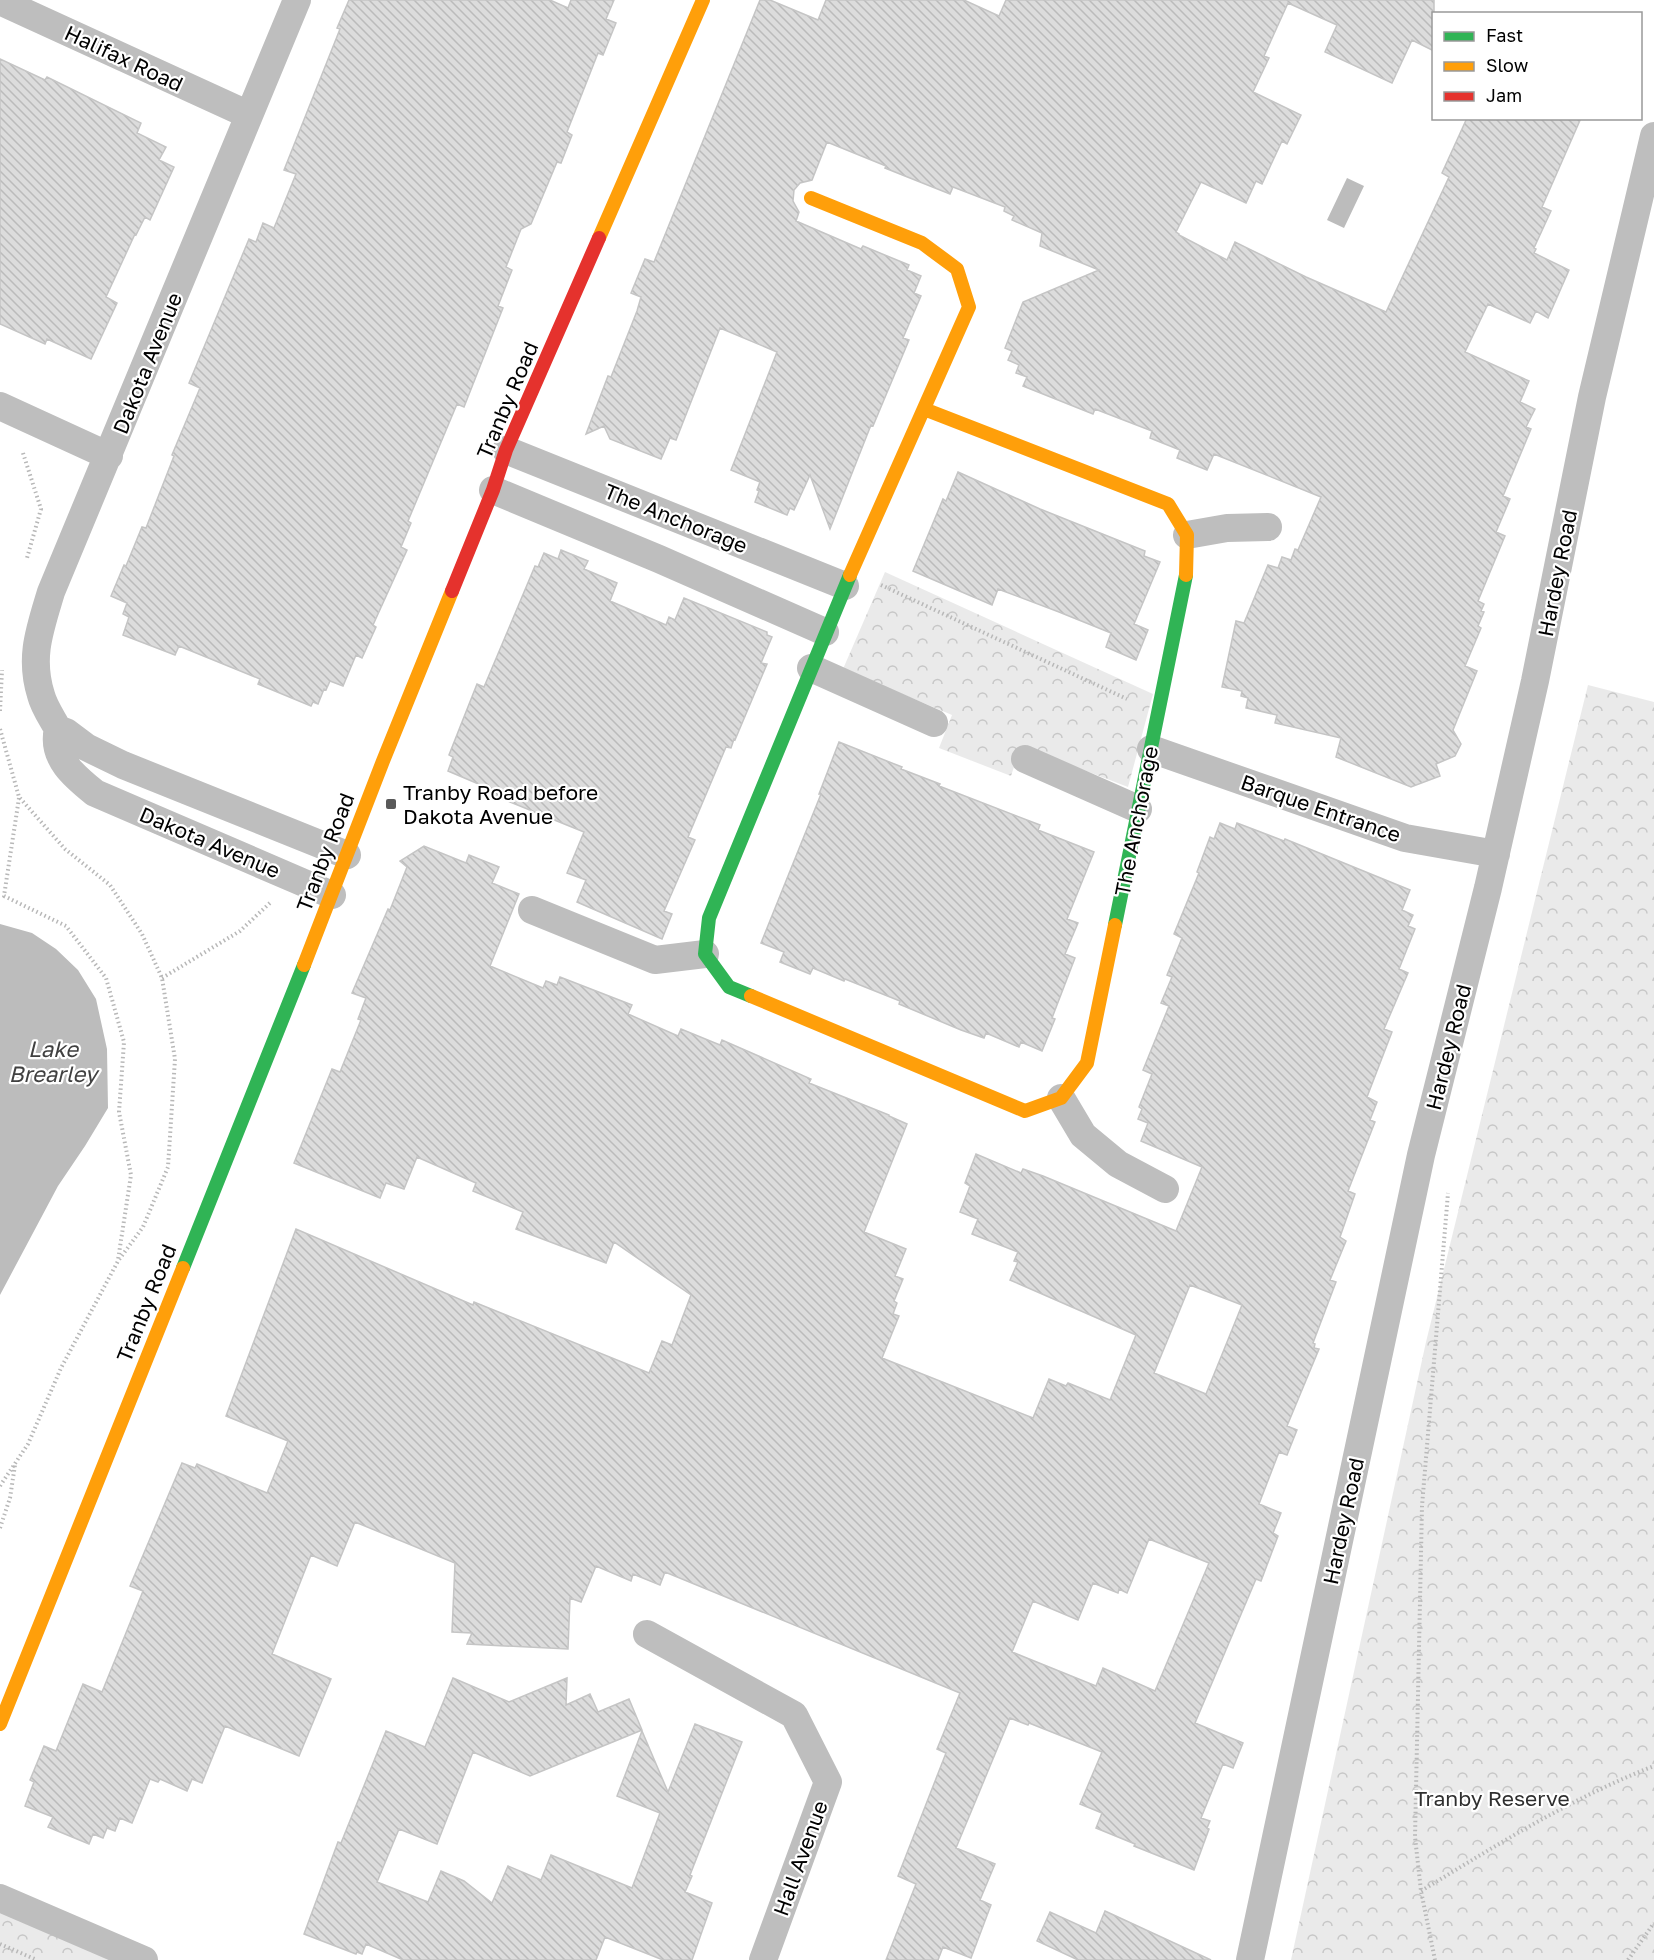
<svg xmlns="http://www.w3.org/2000/svg" width="1654" height="1960" font-family="'Golos Text',sans-serif">
<style>
.forest{fill:url(#forest-crowns)}
.water{fill:#bcbcbc}
.building{fill:url(#building-back-hatch);stroke:#c5c5c5;stroke-width:1.5;fill-rule:evenodd}
.lines{fill:none;stroke-linecap:round;stroke-linejoin:round}
.path{stroke:#b8b8b8;stroke-width:4;stroke-dasharray:1.5 3;stroke-linecap:butt}
.street{stroke:#bebebe;stroke-width:28}
.fast{stroke:#30b455;stroke-width:14}
.slow{stroke:#ff9f0a;stroke-width:14}
.jam{stroke:#e5322d;stroke-width:14}
.poi-dot{fill:#595959;stroke:#fff;stroke-width:2}
.labels{text-anchor:middle;dominant-baseline:central;stroke-width:4.5;stroke-linejoin:round;paint-order:stroke}
.street-label{font-size:21px;fill:#000;stroke:#fff}
.poi-label{font-size:21px;fill:#000;stroke:#fff;text-anchor:start}
.park-label{font-size:21px;fill:#2f2f2f;stroke:#fff}
.water-label{font-size:22px;font-style:italic;fill:#404040;stroke:#fff}
</style>
<defs>
<pattern id="forest-crowns" width="20" height="18" patternUnits="userSpaceOnUse" patternTransform="scale(1.5)"><rect width="20" height="18" fill="#eaeaea"/><path d="M2 6a3 3 0 1 1 6 0M12 15a3 3 0 1 1 6 0" fill="none" stroke="#c7c7c7"/></pattern>
<pattern id="building-back-hatch" width="6" height="6" patternUnits="userSpaceOnUse" patternTransform="scale(1.5)"><rect width="6" height="6" fill="#dcdcdc"/><path d="M-1 5l2 2M0 0l6 6M5-1l2 2" fill="none" stroke="#bbb"/></pattern>
</defs>
<rect width="100%" height="100%" fill="#fff"/>
<path class="forest" d="M 885,572 L 1153,694 L 1128,787 L 1021,746 L 1011,776 L 939,748 L 952,715 L 843,669 Z
M 1588,685 L 1654,702 L 1654,1960 L 1291,1960 L 1426,1342 Z
M 0,1898 L 144,1960 L 0,1960 Z"/>
<path class="water" d="M 1347,178 L 1364,186 L 1344,228 L 1327,220 Z
M 0,924 L 32,933 L 56,949 L 78,970 L 96,999 L 107,1049 L 108,1108 L 85,1146 L 58,1186 L 0,1295 Z"/>
<path class="building" d="M 349,0 L 550,0 L 568,8 L 571,0 L 614,0 L 606,19 L 616,23 L 603,55 L 598,53 L 567,132 L 572,135 L 561,163 L 557,162 L 531,224 L 521,229 L 506,267 L 512,270 L 498,306 L 503,308 L 464,407 L 457,404 L 408,521 L 411,523 L 401,547 L 407,550 L 373,625 L 376,627 L 362,658 L 356,655 L 343,686 L 330,681 L 326,690 L 324,689 L 318,704 L 313,702 L 311,706 L 258,684 L 260,679 L 179,646 L 175,655 L 123,635 L 129,617 L 123,614 L 127,603 L 111,596 L 124,565 L 126,566 L 142,527 L 146,528 L 174,456 L 172,455 L 200,388 L 189,383 L 249,239 L 256,242 L 263,223 L 274,228 L 296,174 L 284,170 L 340,29 L 337,28 Z
M 760,0 L 770,0 L 818,20 L 826,0 L 964,0 L 999,16 L 1006,0 L 1434,0 L 1434,51 L 1412,40 L 1392,83 L 1325,52 L 1337,25 L 1288,3 L 1264,56 L 1269,58 L 1253,92 L 1301,115 L 1287,144 L 1282,141 L 1262,184 L 1256,181 L 1246,203 L 1201,182 L 1176,232 L 1179,234 L 1179,235 L 1227,260 L 1235,242 L 1306,277 L 1386,312 L 1449,177 L 1442,173 L 1467,118 L 1581,118 L 1542,207 L 1551,211 L 1534,248 L 1536,249 L 1534,253 L 1569,270 L 1548,318 L 1536,311 L 1530,323 L 1488,304 L 1465,352 L 1529,381 L 1520,402 L 1535,409 L 1526,427 L 1531,429 L 1503,496 L 1510,499 L 1496,532 L 1505,536 L 1478,601 L 1484,604 L 1481,611 L 1484,612 L 1478,626 L 1481,628 L 1465,666 L 1477,671 L 1453,730 L 1461,744 L 1455,756 L 1436,764 L 1440,776 L 1411,787 L 1336,757 L 1341,738 L 1275,723 L 1277,715 L 1246,708 L 1248,698 L 1241,696 L 1242,691 L 1222,687 L 1236,621 L 1244,623 L 1268,565 L 1278,568 L 1282,557 L 1291,560 L 1295,549 L 1298,550 L 1321,497 L 1214,454 L 1207,470 L 1177,458 L 1180,450 L 1150,438 L 1152,431 L 1095,409 L 1093,414 L 1023,386 L 1027,377 L 1016,373 L 1019,365 L 1008,360 L 1012,351 L 1005,348 L 1023,302 L 1099,270 L 1040,246 L 1042,233 L 1012,220 L 1014,216 L 1004,211 L 1005,207 L 953,187 L 950,194 L 885,168 L 886,166 L 827,142 L 812,180 L 800,183 L 794,190 L 793,201 L 799,212 L 796,221 L 861,249 L 863,246 L 909,265 L 907,270 L 921,276 L 914,293 L 921,296 L 903,338 L 909,340 L 873,426 L 871,425 L 830,529 L 810,475 L 794,510 L 790,508 L 787,515 L 755,502 L 759,491 L 757,490 L 760,482 L 731,470 L 777,352 L 720,328 L 676,440 L 670,438 L 661,459 L 610,439 L 604,426 L 586,434 L 608,376 L 611,377 L 637,311 L 641,297 L 631,293 L 645,259 L 654,262 Z
M 0,59 L 45,80 L 47,77 L 141,123 L 137,133 L 166,147 L 159,160 L 174,167 L 150,220 L 145,217 L 136,235 L 135,234 L 106,297 L 117,303 L 91,359 L 47,339 L 45,344 L 0,324 Z
M 958,472 L 1040,509 L 1145,551 L 1144,556 L 1160,562 L 1134,624 L 1148,630 L 1136,660 L 1106,647 L 1111,633 L 1059,612 L 998,589 L 992,605 L 913,571 L 943,499 L 946,501 Z
M 561,550 L 588,561 L 584,569 L 617,583 L 610,601 L 666,625 L 669,617 L 675,620 L 684,598 L 767,632 L 767,635 L 772,637 L 761,663 L 767,664 L 735,740 L 734,739 L 731,748 L 726,747 L 688,837 L 695,840 L 664,911 L 672,914 L 662,939 L 577,902 L 586,880 L 567,873 L 584,832 L 493,795 L 495,791 L 448,771 L 453,757 L 449,755 L 477,684 L 484,687 L 535,566 L 538,567 L 544,553 L 558,559 Z
M 839,742 L 902,767 L 901,769 L 940,784 L 939,786 L 1040,825 L 1038,830 L 1094,852 L 1067,919 L 1078,923 L 1065,954 L 1075,958 L 1052,1018 L 1055,1019 L 1042,1051 L 1021,1042 L 1019,1047 L 986,1033 L 984,1038 L 961,1030 L 899,1004 L 900,1001 L 845,979 L 844,981 L 813,968 L 810,974 L 780,962 L 784,952 L 761,943 L 821,794 L 819,794 Z
M 1220,823 L 1235,829 L 1237,823 L 1284,841 L 1285,839 L 1410,890 L 1402,910 L 1413,915 L 1408,926 L 1415,929 L 1399,969 L 1408,973 L 1384,1029 L 1392,1032 L 1367,1097 L 1377,1102 L 1370,1120 L 1375,1122 L 1348,1191 L 1355,1194 L 1340,1237 L 1346,1241 L 1330,1280 L 1336,1282 L 1313,1343 L 1315,1344 L 1314,1348 L 1319,1349 L 1287,1426 L 1297,1430 L 1287,1455 L 1279,1452 L 1259,1504 L 1281,1513 L 1273,1533 L 1278,1536 L 1261,1581 L 1256,1579 L 1195,1723 L 1243,1743 L 1233,1768 L 1223,1764 L 1201,1818 L 1210,1821 L 1207,1828 L 1209,1829 L 1194,1870 L 1134,1846 L 1135,1844 L 1096,1828 L 1102,1813 L 1080,1804 L 1102,1752 L 1029,1723 L 1028,1725 L 1010,1718 L 956,1848 L 995,1864 L 980,1900 L 991,1905 L 971,1958 L 943,1947 L 938,1960 L 886,1960 L 916,1884 L 898,1876 L 946,1753 L 937,1749 L 960,1693 L 665,1572 L 660,1585 L 633,1574 L 631,1581 L 596,1566 L 581,1602 L 570,1598 L 568,1649 L 467,1644 L 472,1633 L 452,1632 L 455,1563 L 355,1522 L 337,1566 L 311,1555 L 272,1654 L 331,1679 L 299,1756 L 225,1726 L 202,1783 L 192,1779 L 187,1791 L 160,1779 L 158,1782 L 150,1779 L 132,1823 L 120,1818 L 115,1831 L 107,1828 L 103,1838 L 93,1834 L 89,1844 L 48,1827 L 53,1817 L 25,1806 L 34,1782 L 30,1780 L 44,1746 L 56,1751 L 83,1684 L 102,1692 L 143,1591 L 130,1586 L 182,1463 L 195,1468 L 197,1464 L 267,1493 L 288,1441 L 226,1416 L 296,1229 L 473,1305 L 474,1302 L 649,1373 L 662,1341 L 672,1345 L 691,1295 L 614,1242 L 606,1263 L 516,1229 L 523,1212 L 473,1191 L 476,1183 L 417,1157 L 404,1189 L 386,1183 L 380,1198 L 294,1163 L 332,1069 L 340,1072 L 361,1020 L 358,1019 L 366,998 L 352,993 L 388,909 L 390,910 L 407,867 L 400,861 L 424,846 L 466,863 L 469,855 L 499,867 L 492,883 L 519,894 L 490,966 L 543,988 L 546,981 L 557,985 L 560,977 L 632,1005 L 628,1014 L 678,1036 L 681,1029 L 720,1045 L 722,1040 L 811,1079 L 809,1083 L 889,1115 L 889,1116 L 907,1124 L 864,1232 L 906,1249 L 895,1276 L 903,1279 L 894,1301 L 897,1303 L 893,1314 L 899,1316 L 882,1358 L 1033,1418 L 1049,1379 L 1066,1386 L 1068,1383 L 1110,1400 L 1136,1335 L 1010,1280 L 1018,1262 L 1014,1261 L 1018,1252 L 972,1234 L 978,1219 L 960,1212 L 970,1186 L 965,1183 L 976,1154 L 1021,1173 L 1023,1169 L 1043,1176 L 1176,1231 L 1202,1167 L 1141,1141 L 1148,1123 L 1138,1119 L 1142,1109 L 1139,1107 L 1152,1074 L 1143,1070 L 1169,1006 L 1161,1003 L 1172,977 L 1167,975 L 1182,938 L 1174,934 L 1199,873 L 1197,872 L 1210,837 L 1214,839 ZM 1190,1285 L 1242,1305 L 1206,1394 L 1154,1373 ZM 1149,1539 L 1209,1563 L 1155,1691 L 1103,1668 L 1096,1686 L 1012,1652 L 1033,1601 L 1078,1620 L 1093,1583 L 1118,1593 L 1119,1589 L 1127,1593 Z
M 453,1678 L 509,1702 L 567,1678 L 566,1705 L 590,1694 L 598,1712 L 629,1699 L 642,1730 L 530,1776 L 473,1752 L 437,1844 L 399,1829 L 377,1882 L 428,1902 L 441,1871 L 464,1881 L 492,1903 L 508,1866 L 541,1880 L 551,1855 L 632,1888 L 660,1813 L 617,1796 L 642,1731 L 668,1792 L 695,1724 L 742,1742 L 690,1875 L 692,1876 L 685,1892 L 712,1903 L 692,1960 L 663,1960 L 605,1937 L 596,1960 L 403,1960 L 366,1944 L 362,1954 L 357,1952 L 356,1954 L 304,1934 L 338,1842 L 341,1843 L 386,1731 L 425,1747 Z
M 1105,1911 L 1211,1960 L 1078,1960 L 1037,1941 L 1050,1912 L 1096,1933 Z"/>
<g class="lines">
<path class="path" d="M 23,453 L 41,509 L 27,558
M 881,585 L 1127,699
M 0,711 L 2,670
M 0,729 L 19,797 L 65,849 L 110,885 L 142,934 L 162,978 L 175,1059 L 168,1167 L 143,1227 L 118,1261 L 61,1368 L 28,1444 L 0,1486
M 19,798 L 4,896 L 66,926 L 106,978 L 124,1042 L 119,1112 L 131,1175 L 118,1260
M 162,978 L 240,931 L 271,902
M 0,1528 L 10,1498 L 15,1465
M 1421,1891 C 1497,1845 1571,1798 1654,1766
M 0,1944 L 37,1960
M 1435,1960 L 1421,1891 L 1415,1837 L 1422,1506 L 1448,1193
M 1628,1960 L 1654,1923"/>
<path class="street" d="M 297,0 L 51,592 C 40,629 29,657 41,695 C 44,707 52,718 58,729 C 51,758 75,777 95,793 L 332,895
M 0,1 L 249,115
M 0,406 L 109,456
M 506,450 L 845,586
M 493,490 L 659,559 L 825,632
M 1187,535 L 1227,528 L 1268,527
M 811,668 L 934,723
M 58,729 L 66,732 L 86,747 L 123,765 L 347,855
M 1151,749 L 1405,838 L 1496,854
M 1025,759 L 1138,809
M 532,910 L 655,960 L 705,954
M 1061,1098 L 1083,1135 L 1118,1164 L 1165,1189
M 647,1634 L 794,1715 L 828,1782 L 763,1960
M 0,1898 L 144,1960
M 1250,1960 L 1421,1155 L 1488,888 L 1535,681 L 1592,397 L 1654,136"/>
<path class="fast" d="M 1115,925 L 1186,575
M 751,996 L 729,987 L 705,954 L 709,918 L 850,575
M 183,1268 L 304,965"/>
<path class="slow" d="M 811,198 L 922,243 L 957,269 L 969,307 L 850,575
M 599,238 L 703,0
M 924,409 L 1168,504 L 1187,535 L 1186,575
M 304,965 L 383,761 L 452,591
M 751,996 L 1025,1111 L 1061,1098 L 1087,1063 L 1115,925
M 0,1724 L 183,1268"/>
<path class="jam" d="M 452,591 L 493,490 L 506,450 L 599,238"/>
</g>
<rect class="poi-dot" x="385" y="798" width="12" height="12" rx="3"/>
<g class="labels">
<g class="street-label">
<text transform="translate(124 58) rotate(25)">Halifax Road</text>
<text transform="translate(147 363) rotate(-68)">Dakota Avenue</text>
<text transform="translate(507 400) rotate(-67)">Tranby Road</text>
<text transform="translate(676 518) rotate(22)">The Anchorage</text>
<text transform="translate(1557 573) rotate(-79)">Hardey Road</text>
<text transform="translate(1321 808) rotate(19)">Barque Entrance</text>
<text transform="translate(1136 821) rotate(-79)">The Anchorage</text>
<text transform="translate(210 842) rotate(23)">Dakota Avenue</text>
<text transform="translate(325 852) rotate(-69)">Tranby Road</text>
<text transform="translate(1448 1047) rotate(-76)">Hardey Road</text>
<text transform="translate(146 1303) rotate(-68)">Tranby Road</text>
<text transform="translate(1343 1521) rotate(-78)">Hardey Road</text>
<text transform="translate(800 1858) rotate(-70)">Hall Avenue</text>
</g>
<g class="poi-label">
<text x="403" y="792">Tranby Road before<tspan x="403" dy="24">Dakota Avenue</tspan></text>
</g>
<g class="park-label">
<text x="1492" y="1798">Tranby Reserve</text>
</g>
<g class="water-label">
<text x="53" y="1048">Lake<tspan x="53" dy="25">Brearley</tspan></text>
</g>
</g>
<rect x="1432" y="12" width="210" height="108" fill="#ffffff" stroke="#999999" stroke-width="1.5"/>
<rect x="1444" y="32" width="30" height="9" fill="#30b455" stroke="#999999" stroke-width="1.5"/>
<text x="1486" y="42" font-size="18" fill="#000000">Fast</text>
<rect x="1444" y="62" width="30" height="9" fill="#ff9f0a" stroke="#999999" stroke-width="1.5"/>
<text x="1486" y="72" font-size="18" fill="#000000">Slow</text>
<rect x="1444" y="92" width="30" height="9" fill="#e5322d" stroke="#999999" stroke-width="1.5"/>
<text x="1486" y="102" font-size="18" fill="#000000">Jam</text>
</svg>
